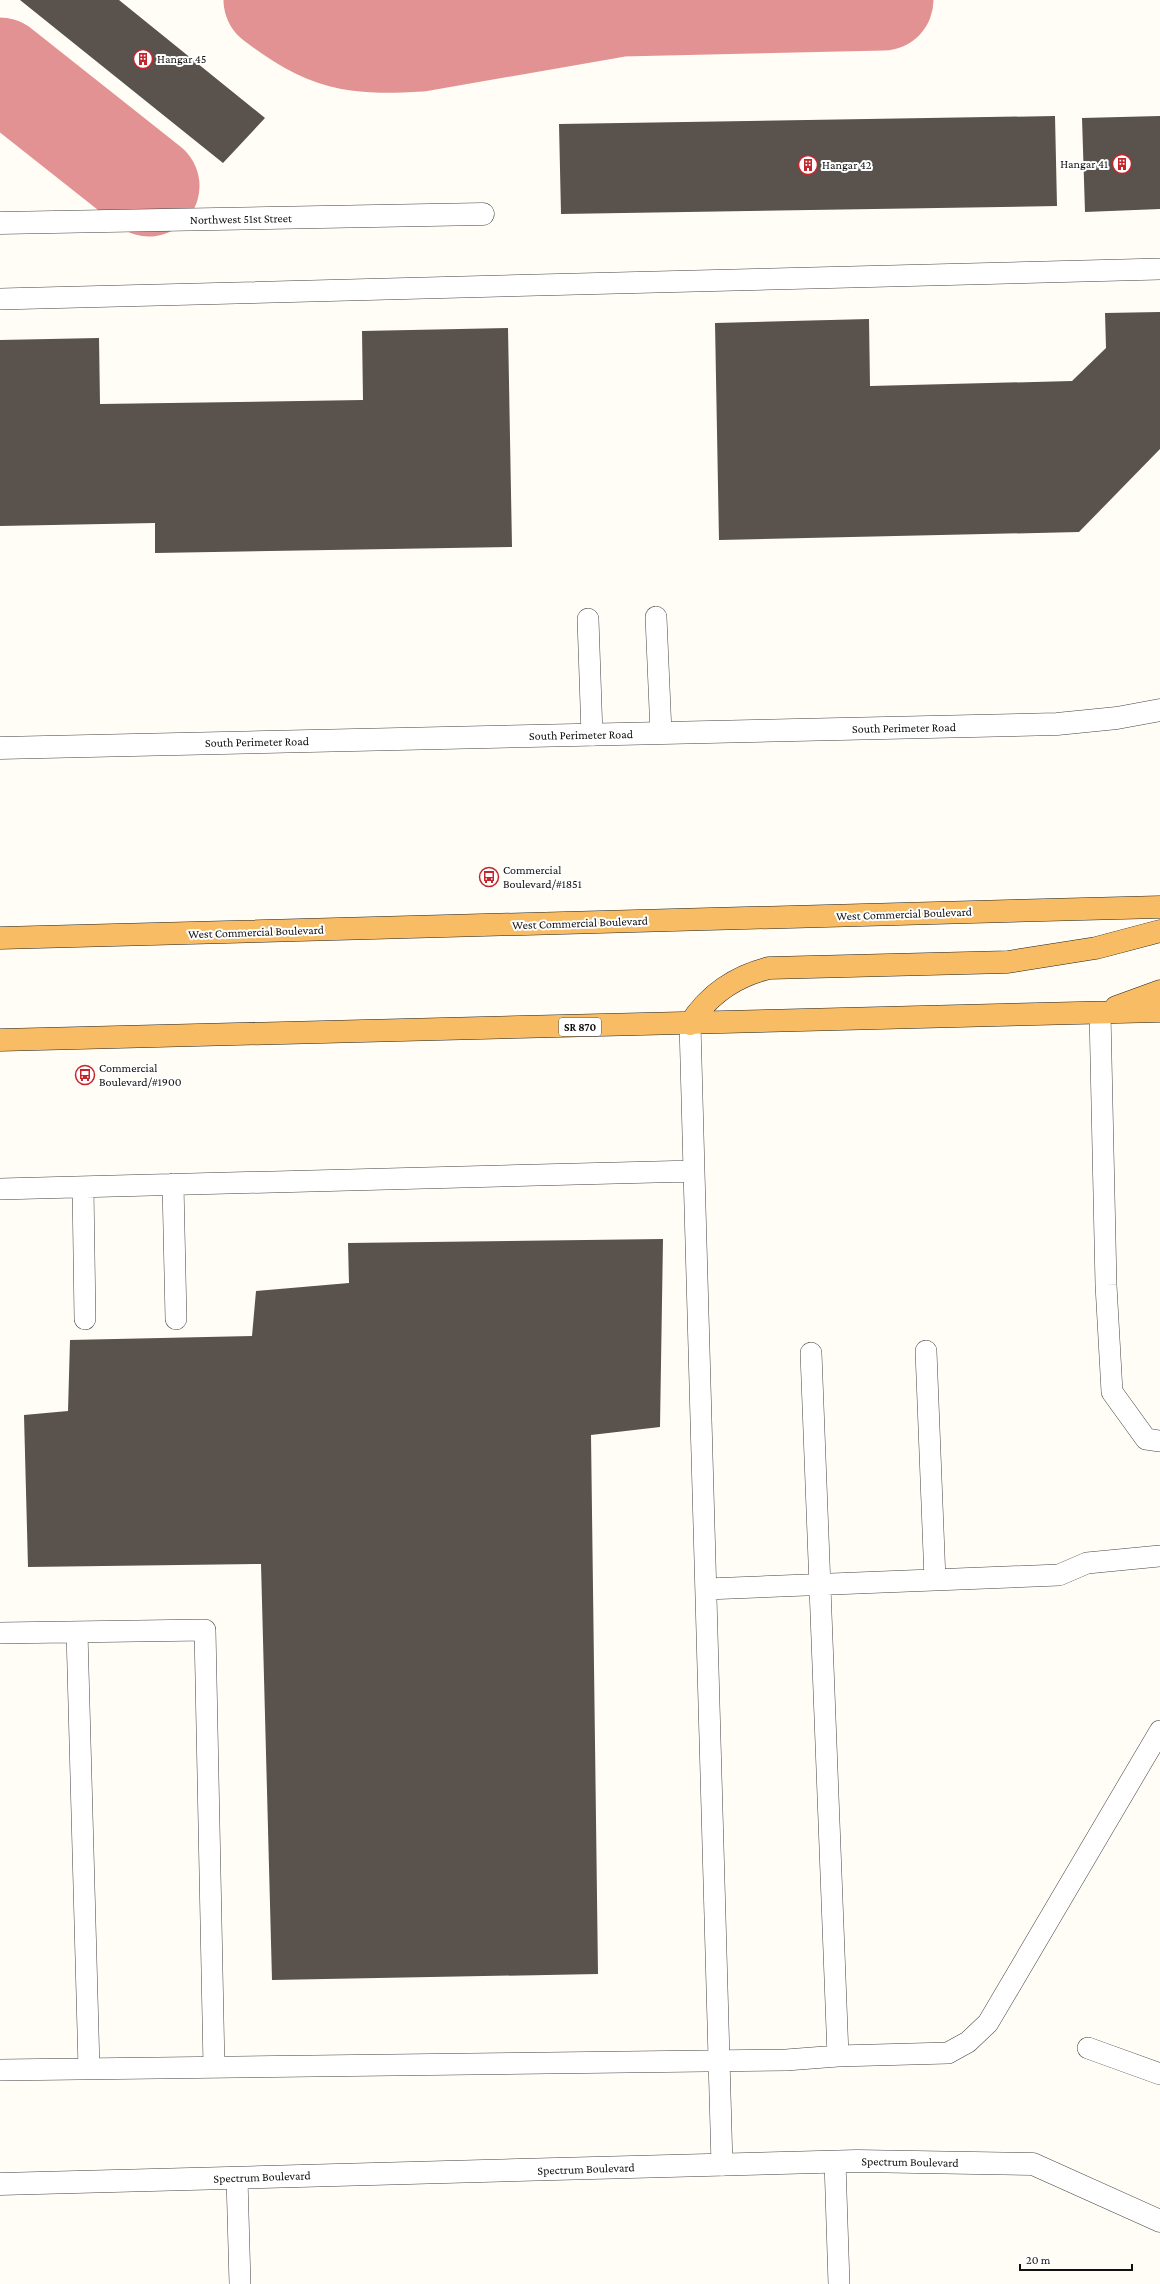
<svg xmlns="http://www.w3.org/2000/svg" width="1160" height="2284" font-family="'Crimson Pro',serif">
<style>
.lines{fill:none;stroke-linecap:round;stroke-linejoin:round}
.taxiway{stroke:#e29292;stroke-width:101}
.building{fill:#5a524d}
.service-casing{stroke:#444;stroke-width:22}
.minor-casing{stroke:#444;stroke-width:23}
.trunk-casing{stroke:#222;stroke-width:23}
.service{stroke:#fff;stroke-width:21}
.minor{stroke:#fff;stroke-width:22}
.trunk{stroke:#f7bc64;stroke-width:22}
.labels{text-anchor:middle;dominant-baseline:central;stroke-width:4;stroke-linejoin:round;paint-order:stroke}
.shield{fill:#fff;stroke:#585858;stroke-width:1}
.shield-label{font-size:11px;font-weight:bold;fill:#111}
.poi-label{font-size:12px;fill:#111;stroke:#fff;text-anchor:start}
.street-label{font-size:12px;fill:#111;stroke:#fff}
</style>
<rect width="100%" height="100%" fill="#fffdf5"/>
<g class="lines">
<path class="taxiway" d="M 274,0 C 328,41 353,45 420,41 L 621,6 L 883,0
M 0,68 L 149,186"/>
</g>
<path class="building" d="M 20,0 L 119,0 L 265,118 L 223,163 Z
M 1055,116 L 1057,206 L 561,214 L 559,124 Z
M 1160,116 L 1160,209 L 1085,212 L 1082,118 Z
M 1160,312 L 1160,449 L 1079,532 L 719,540 L 715,323 L 869,319 L 870,386 L 1072,381 L 1106,348 L 1105,313 Z
M 508,328 L 512,547 L 155,553 L 155,523 L 0,526 L 0,340 L 99,338 L 100,404 L 363,400 L 362,331 Z
M 663,1239 L 660,1427 L 591,1435 L 598,1974 L 272,1980 L 261,1564 L 28,1567 L 24,1415 L 68,1411 L 70,1340 L 252,1336 L 256,1291 L 349,1283 L 348,1243 Z"/>
<g class="lines">
<defs>
<path id="service" d="M 0,299 L 1160,269
M 656,617 L 661,733
M 588,619 L 592,735
M 1100,1013 L 1106,1285 L 1112,1392 L 1146,1439 L 1160,1441
M 694,1171 L 722,2165
M 173,1184 L 176,1319
M 83,1187 L 85,1319
M 0,1189 L 694,1171 L 690,1024
M 926,1351 L 935,1580
M 706,1589 L 1059,1575 L 1087,1563 L 1160,1556
M 77,1632 L 89,2068
M 0,1633 L 205,1630 L 214,2067
M 1088,2048 L 1160,2074
M 838,2056 L 948,2053 L 968,2042 L 988,2023 L 1160,1731
M 0,2070 L 786,2060 L 838,2056 L 811,1353
M 835,2162 L 839,2284
M 237,2178 L 240,2284"/>
<path id="minor" d="M 0,223 L 483,214
M 0,748 L 1057,724 L 1117,718 L 1160,710
M 0,2184 L 857,2161 L 1033,2164 L 1160,2221"/>
<path id="trunk" d="M 0,938 L 1160,907
M 1116,1007 L 1160,991
M 690,1024 C 708,995 736,976 769,968 L 1008,962 L 1096,948 L 1160,931
M 0,1040 L 1160,1011"/>
</defs>
<use href="#service" class="service-casing"/>
<use href="#minor" class="minor-casing"/>
<use href="#trunk" class="trunk-casing"/>
<use href="#service" class="service"/>
<use href="#minor" class="minor"/>
<use href="#trunk" class="trunk"/>
</g>
<defs>
<symbol id="building-ring" viewBox="-11 -11 22 22"><circle r="9.5" fill="#fff" stroke="#c4262e" stroke-width="1.5"/><path d="M-4-6H4V6H1V3H-1V6H-4ZM-2.5-4.3h1.7v1.8h-1.7ZM.8-4.3h1.7v1.8H.8ZM-2.5-1h1.7V.8h-1.7ZM.8-1h1.7V.8H.8Z" fill="#c4262e"/></symbol>
<symbol id="bus-ring" viewBox="-11 -11 22 22"><circle r="9.5" fill="#fff" stroke="#c4262e" stroke-width="1.5"/><path d="M-5-6H5V4H4V6H2V4H-2V6H-4V4H-5ZM-3.5-4V0h7V-4ZM-3.5 1.2v1.5H-2V1.2ZM2 1.2v1.5H3.5V1.2Z" fill="#c4262e"/></symbol>
</defs>
<g fill-rule="evenodd">
<use href="#building-ring" x="132" y="48" width="22" height="22"/>
<use href="#building-ring" x="1111" y="153" width="22" height="22"/>
<use href="#building-ring" x="797" y="154" width="22" height="22"/>
<use href="#bus-ring" x="478" y="866" width="22" height="22"/>
<use href="#bus-ring" x="74" y="1064" width="22" height="22"/>
</g>
<g class="labels">
<rect class="shield" x="559" y="1018" width="42" height="18" rx="3"/>
<g class="shield-label">
<text x="580" y="1027">SR 870</text>
</g>
<g class="poi-label">
<text x="157" y="59">Hangar 45</text>
<text x="1108" y="164" text-anchor="end">Hangar 41</text>
<text x="822" y="165">Hangar 42</text>
<text x="503" y="870">Commercial<tspan x="503" dy="14">Boulevard/#1851</tspan></text>
<text x="99" y="1068">Commercial<tspan x="99" dy="14">Boulevard/#1900</tspan></text>
</g>
<g class="street-label">
<text transform="translate(241 219) rotate(-1)">Northwest 51st Street</text>
<text transform="translate(904 728) rotate(-1)">South Perimeter Road</text>
<text transform="translate(581 735) rotate(-1)">South Perimeter Road</text>
<text transform="translate(257 742) rotate(-1)">South Perimeter Road</text>
<text transform="translate(904 914) rotate(-2)">West Commercial Boulevard</text>
<text transform="translate(580 923) rotate(-2)">West Commercial Boulevard</text>
<text transform="translate(256 932) rotate(-2)">West Commercial Boulevard</text>
<text transform="translate(910 2162) rotate(1)">Spectrum Boulevard</text>
<text transform="translate(586 2169) rotate(-2)">Spectrum Boulevard</text>
<text transform="translate(262 2177) rotate(-2)">Spectrum Boulevard</text>
</g>
</g>
<path d="M1020 2264v6h112v-6" fill="none" stroke="#111111" stroke-width="2"/>
<text x="1026" y="2264" font-size="12" fill="#111111" stroke="#ffffff" stroke-width="3" paint-order="stroke">20 m</text>
</svg>
